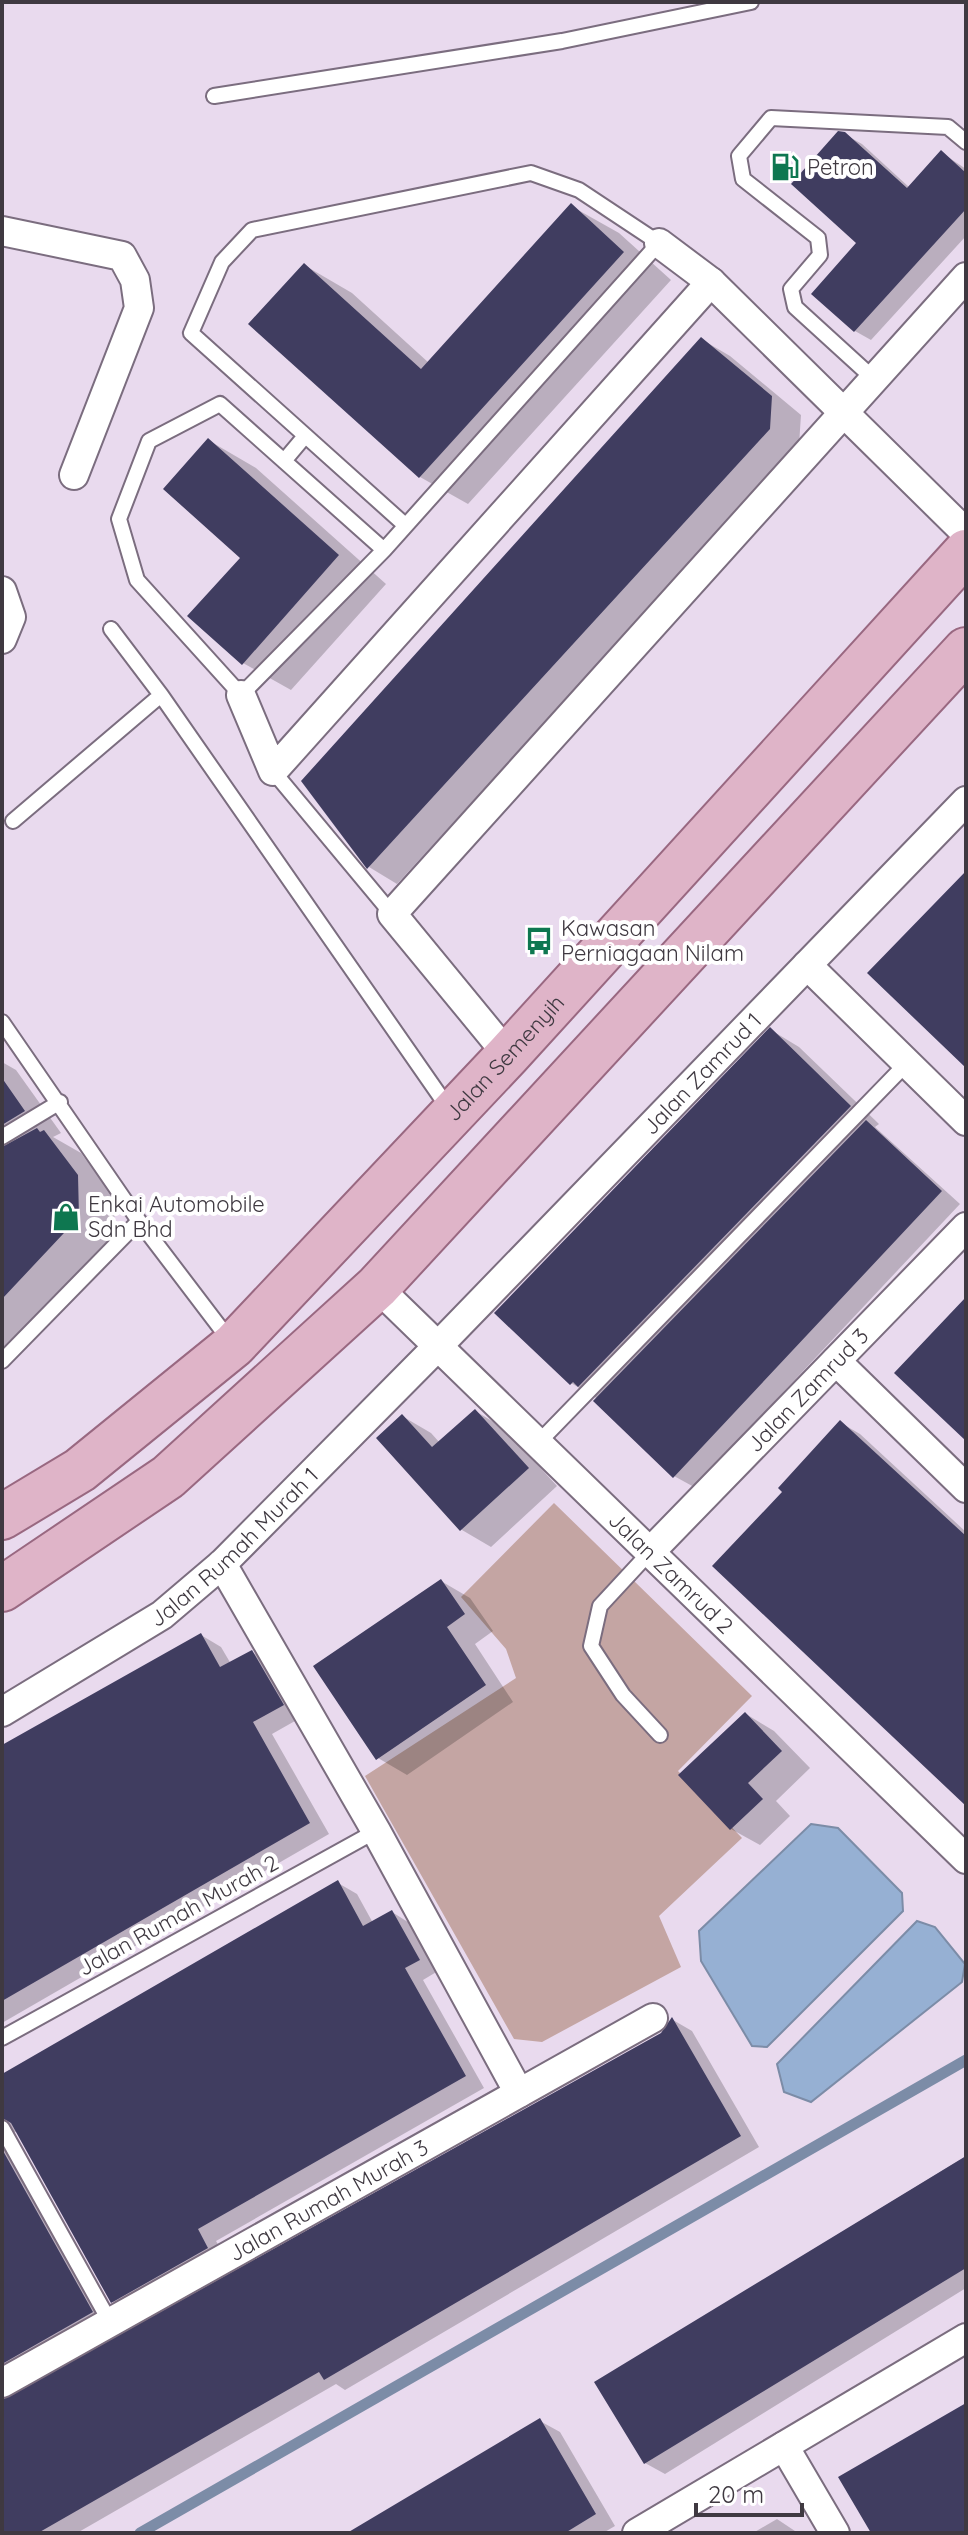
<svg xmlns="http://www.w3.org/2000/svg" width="968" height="2535" font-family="Quicksand,sans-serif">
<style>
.green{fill:#c4a5a3}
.water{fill:#96b0d3;stroke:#7c8ca7;stroke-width:2}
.shadow{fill:#0003}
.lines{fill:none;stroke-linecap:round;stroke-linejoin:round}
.stream{stroke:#7c8ca7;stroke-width:11}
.building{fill:#403d60}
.service-casing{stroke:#7b6d7f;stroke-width:18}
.minor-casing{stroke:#7b6d7f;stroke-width:32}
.primary-casing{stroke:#996881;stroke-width:48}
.service{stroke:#fff;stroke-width:14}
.minor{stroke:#fff;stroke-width:28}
.primary{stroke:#dfb4c8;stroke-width:44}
.labels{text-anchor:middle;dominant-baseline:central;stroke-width:8;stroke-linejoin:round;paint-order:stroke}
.poi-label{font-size:22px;fill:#3f3941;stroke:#fff;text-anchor:start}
.street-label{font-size:22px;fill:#3f3941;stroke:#fff}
</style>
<rect width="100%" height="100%" fill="#e9daee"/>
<path class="green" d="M 554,1503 L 752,1696 L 678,1771 L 742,1838 L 659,1916 L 681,1967 L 542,2042 L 514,2039 L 365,1776 L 516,1678 L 506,1649 L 461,1597 Z"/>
<path class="water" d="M 811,1824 L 838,1828 L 902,1893 L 903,1911 L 767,2047 L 752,2046 L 701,1961 L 699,1931 Z
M 917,1921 L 935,1927 L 965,1964 L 962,1982 L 811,2102 L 784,2092 L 777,2064 Z"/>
<path class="shadow" d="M 844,134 L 862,144 L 910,188 L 942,153 L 966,169 L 966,236 L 871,340 L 855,331 L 859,243 Z
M 571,206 L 619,233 L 671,280 L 468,504 L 420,477 L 304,265 L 352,293 L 429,363 Z
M 701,339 L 730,356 L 801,415 L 799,445 L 397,884 L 369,867 Z
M 208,440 L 256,468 L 386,584 L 291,690 L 243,663 L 242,558 Z
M 771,1030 L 799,1047 L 879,1124 L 875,1127 L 960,1204 L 694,1487 L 674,1476 L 598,1399 L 571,1383 Z
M 2,1062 L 16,1070 L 61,1133 L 53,1137 L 81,1153 L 114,1198 L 115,1238 L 2,1359 Z
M 475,1411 L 504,1428 L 557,1486 L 491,1547 L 462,1530 L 378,1438 L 402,1416 L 431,1433 L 440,1443 Z
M 841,1423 L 860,1434 L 966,1532 L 966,1803 L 785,1492 Z
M 441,1581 L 470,1598 L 493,1631 L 475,1644 L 513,1702 L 407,1775 L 378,1758 Z
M 201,1635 L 221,1647 L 231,1664 L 252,1652 L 272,1664 L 302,1717 L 272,1734 L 329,1834 L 2,2023 L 2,1749 Z
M 746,1714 L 774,1731 L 810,1768 L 776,1801 L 790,1816 L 760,1845 L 731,1829 Z
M 338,1883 L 357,1894 L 373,1923 L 392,1912 L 411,1924 L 438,1971 L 423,1980 L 484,2088 L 216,2241 L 227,2259 L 132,2313 L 112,2301 L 18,2131 L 13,2133 L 12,2146 L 112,2324 L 6,2386 L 6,2400 L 663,2034 L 673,2020 L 692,2031 L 759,2147 L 345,2390 L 336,2384 L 77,2533 L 2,2533 L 2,2076 Z
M 966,2156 L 966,2288 L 665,2474 L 645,2463 L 597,2383 Z
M 540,2421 L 560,2432 L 615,2526 L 603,2533 L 351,2533 Z
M 777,2519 L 798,2533 L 753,2533 Z"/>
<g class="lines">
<path class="stream" d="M 140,2533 L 966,2060"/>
</g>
<path class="building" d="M 838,131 L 845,132 L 907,188 L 941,150 L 966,173 L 966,209 L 854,332 L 811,294 L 856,243 L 791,184 Z
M 571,203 L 624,252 L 419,478 L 248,324 L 304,263 L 421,369 Z
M 701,337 L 772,396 L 770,429 L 367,869 L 301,781 Z
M 208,438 L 339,555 L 242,665 L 187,616 L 240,558 L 163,489 Z
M 966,871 L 966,1068 L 867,973 Z
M 770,1027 L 851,1106 L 578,1387 L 573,1382 L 570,1385 L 494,1313 Z
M 2,1078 L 25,1111 L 2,1125 Z
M 866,1120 L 942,1191 L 673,1478 L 593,1401 Z
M 37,1128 L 40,1132 L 44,1130 L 78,1175 L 79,1217 L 2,1299 L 2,1147 Z
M 966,1297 L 966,1441 L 894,1373 Z
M 475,1409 L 529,1468 L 460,1531 L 376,1438 L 402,1414 L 432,1447 Z
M 840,1420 L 966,1536 L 966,1806 L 712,1566 L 782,1492 L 778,1488 Z
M 441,1579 L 465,1614 L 447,1627 L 486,1685 L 376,1760 L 313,1666 Z
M 201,1633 L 220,1667 L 252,1650 L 284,1705 L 253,1722 L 310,1823 L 2,2001 L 2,1745 Z
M 745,1712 L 782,1751 L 748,1783 L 763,1799 L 730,1830 L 678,1775 Z
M 338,1880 L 363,1926 L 392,1910 L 420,1960 L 405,1968 L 466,2076 L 198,2229 L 208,2248 L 111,2303 L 11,2123 L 2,2118 L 2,2074 Z
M 672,2017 L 741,2136 L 324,2380 L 319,2372 L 38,2533 L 2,2533 L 2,2400 L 661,2033 Z
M 2,2149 L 93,2312 L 2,2364 Z
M 966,2156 L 966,2268 L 644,2464 L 594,2382 Z
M 966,2403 L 966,2533 L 871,2533 L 838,2477 Z
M 540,2418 L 596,2514 L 565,2533 L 347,2533 Z"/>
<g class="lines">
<defs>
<path id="service" d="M 214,96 L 562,41 L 751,2
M 874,379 L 795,307 L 791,289 L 820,255 L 818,238 L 743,179 L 739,156 L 771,118 L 948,127 L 966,142
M 284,461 L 305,436
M 384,550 L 220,404 L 149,441 L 119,519 L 137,580 L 241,695 L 384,550 L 659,243 L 579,190 L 531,173 L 252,230 L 222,262 L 191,333 L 405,525
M 111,629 L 161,695 L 449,1109
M 273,771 L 392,914
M 13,821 L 161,695
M 2,1022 L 139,1221 L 231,1342
M 2,1137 L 60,1102
M 2,1361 L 139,1221
M 538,1443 L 907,1063
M 650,1552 L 600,1606 L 591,1646 L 623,1695 L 660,1735
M 2,2038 L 376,1831
M 2,2128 L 110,2322"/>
<g id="minor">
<path d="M 2,231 L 122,256 L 135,280 L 139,308 L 74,475"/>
<path d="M 659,243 L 711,282 L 966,533"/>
<path d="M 2,591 L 11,617 L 2,639"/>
<path d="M 241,695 L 273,771 L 711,282"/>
<path d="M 807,965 L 966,1121"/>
<path d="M 508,1055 L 392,914 L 966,277"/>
<path id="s1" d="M 377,1287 L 966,1859"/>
<path d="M 836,1361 L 966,1488"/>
<path id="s2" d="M 650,1552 L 966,1227"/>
<path d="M 222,1564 L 376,1831 L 519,2093"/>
<path id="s3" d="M 2,1712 L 162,1615 L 222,1564 L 438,1346 L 966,801"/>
<path id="s4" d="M 2,2383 L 653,2018"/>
<path d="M 784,2446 L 835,2533"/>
<path d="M 637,2533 L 966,2338"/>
</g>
<g id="primary">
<path id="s5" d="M 2,1517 L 80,1470 L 234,1345 L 508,1055 L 966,552"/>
<path d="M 2,1589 L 168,1477 L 377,1287 L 966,650"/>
</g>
</defs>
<use href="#service" class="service-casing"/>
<use href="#minor" class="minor-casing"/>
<use href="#primary" class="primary-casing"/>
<use href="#service" class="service"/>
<use href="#minor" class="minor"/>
<use href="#primary" class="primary"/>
</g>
<defs>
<symbol id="fuel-bare" viewBox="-9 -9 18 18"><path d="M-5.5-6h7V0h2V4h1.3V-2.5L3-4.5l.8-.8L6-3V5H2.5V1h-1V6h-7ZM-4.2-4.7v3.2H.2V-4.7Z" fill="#0e7750" stroke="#fff" stroke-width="2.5" paint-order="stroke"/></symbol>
<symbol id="bus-bare" viewBox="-9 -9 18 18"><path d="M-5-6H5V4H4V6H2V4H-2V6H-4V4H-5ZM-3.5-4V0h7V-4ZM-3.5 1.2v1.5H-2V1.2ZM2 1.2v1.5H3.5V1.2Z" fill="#0e7750" stroke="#fff" stroke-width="2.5" paint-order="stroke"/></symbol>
<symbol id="shop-bare" viewBox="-9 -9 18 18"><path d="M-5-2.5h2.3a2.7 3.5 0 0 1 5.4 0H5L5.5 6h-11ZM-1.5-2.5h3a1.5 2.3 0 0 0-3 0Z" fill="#0e7750" stroke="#fff" stroke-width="2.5" paint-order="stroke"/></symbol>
</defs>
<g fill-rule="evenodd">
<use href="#fuel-bare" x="765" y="147" width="40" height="40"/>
<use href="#bus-bare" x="519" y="921" width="40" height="40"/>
<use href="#shop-bare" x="46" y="1197" width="40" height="40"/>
</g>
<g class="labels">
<g class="poi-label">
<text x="807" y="167">Petron</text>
<text x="561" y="928">Kawasan<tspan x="561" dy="25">Perniagaan Nilam</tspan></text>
<text x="88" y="1204">Enkai Automobile<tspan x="88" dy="25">Sdn Bhd</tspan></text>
</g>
<g class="street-label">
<text stroke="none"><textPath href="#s5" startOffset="684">Jalan Semenyih</textPath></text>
<text stroke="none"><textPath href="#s3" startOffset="952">Jalan Zamrud 1</textPath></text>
<text stroke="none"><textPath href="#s2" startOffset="226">Jalan Zamrud 3</textPath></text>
<text stroke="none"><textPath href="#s3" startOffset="286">Jalan Rumah Murah 1</textPath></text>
<text stroke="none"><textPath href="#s1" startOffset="410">Jalan Zamrud 2</textPath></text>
<text transform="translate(178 1915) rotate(-29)">Jalan Rumah Murah 2</text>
<text stroke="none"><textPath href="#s4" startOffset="374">Jalan Rumah Murah 3</textPath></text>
</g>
</g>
<rect width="968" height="2535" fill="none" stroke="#3f3941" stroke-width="8"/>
<path d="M696 2503v12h106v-12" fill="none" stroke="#3f3941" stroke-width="4"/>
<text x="708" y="2503" font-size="24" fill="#3f3941" stroke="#ffffff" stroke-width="6" paint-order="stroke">20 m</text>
</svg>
